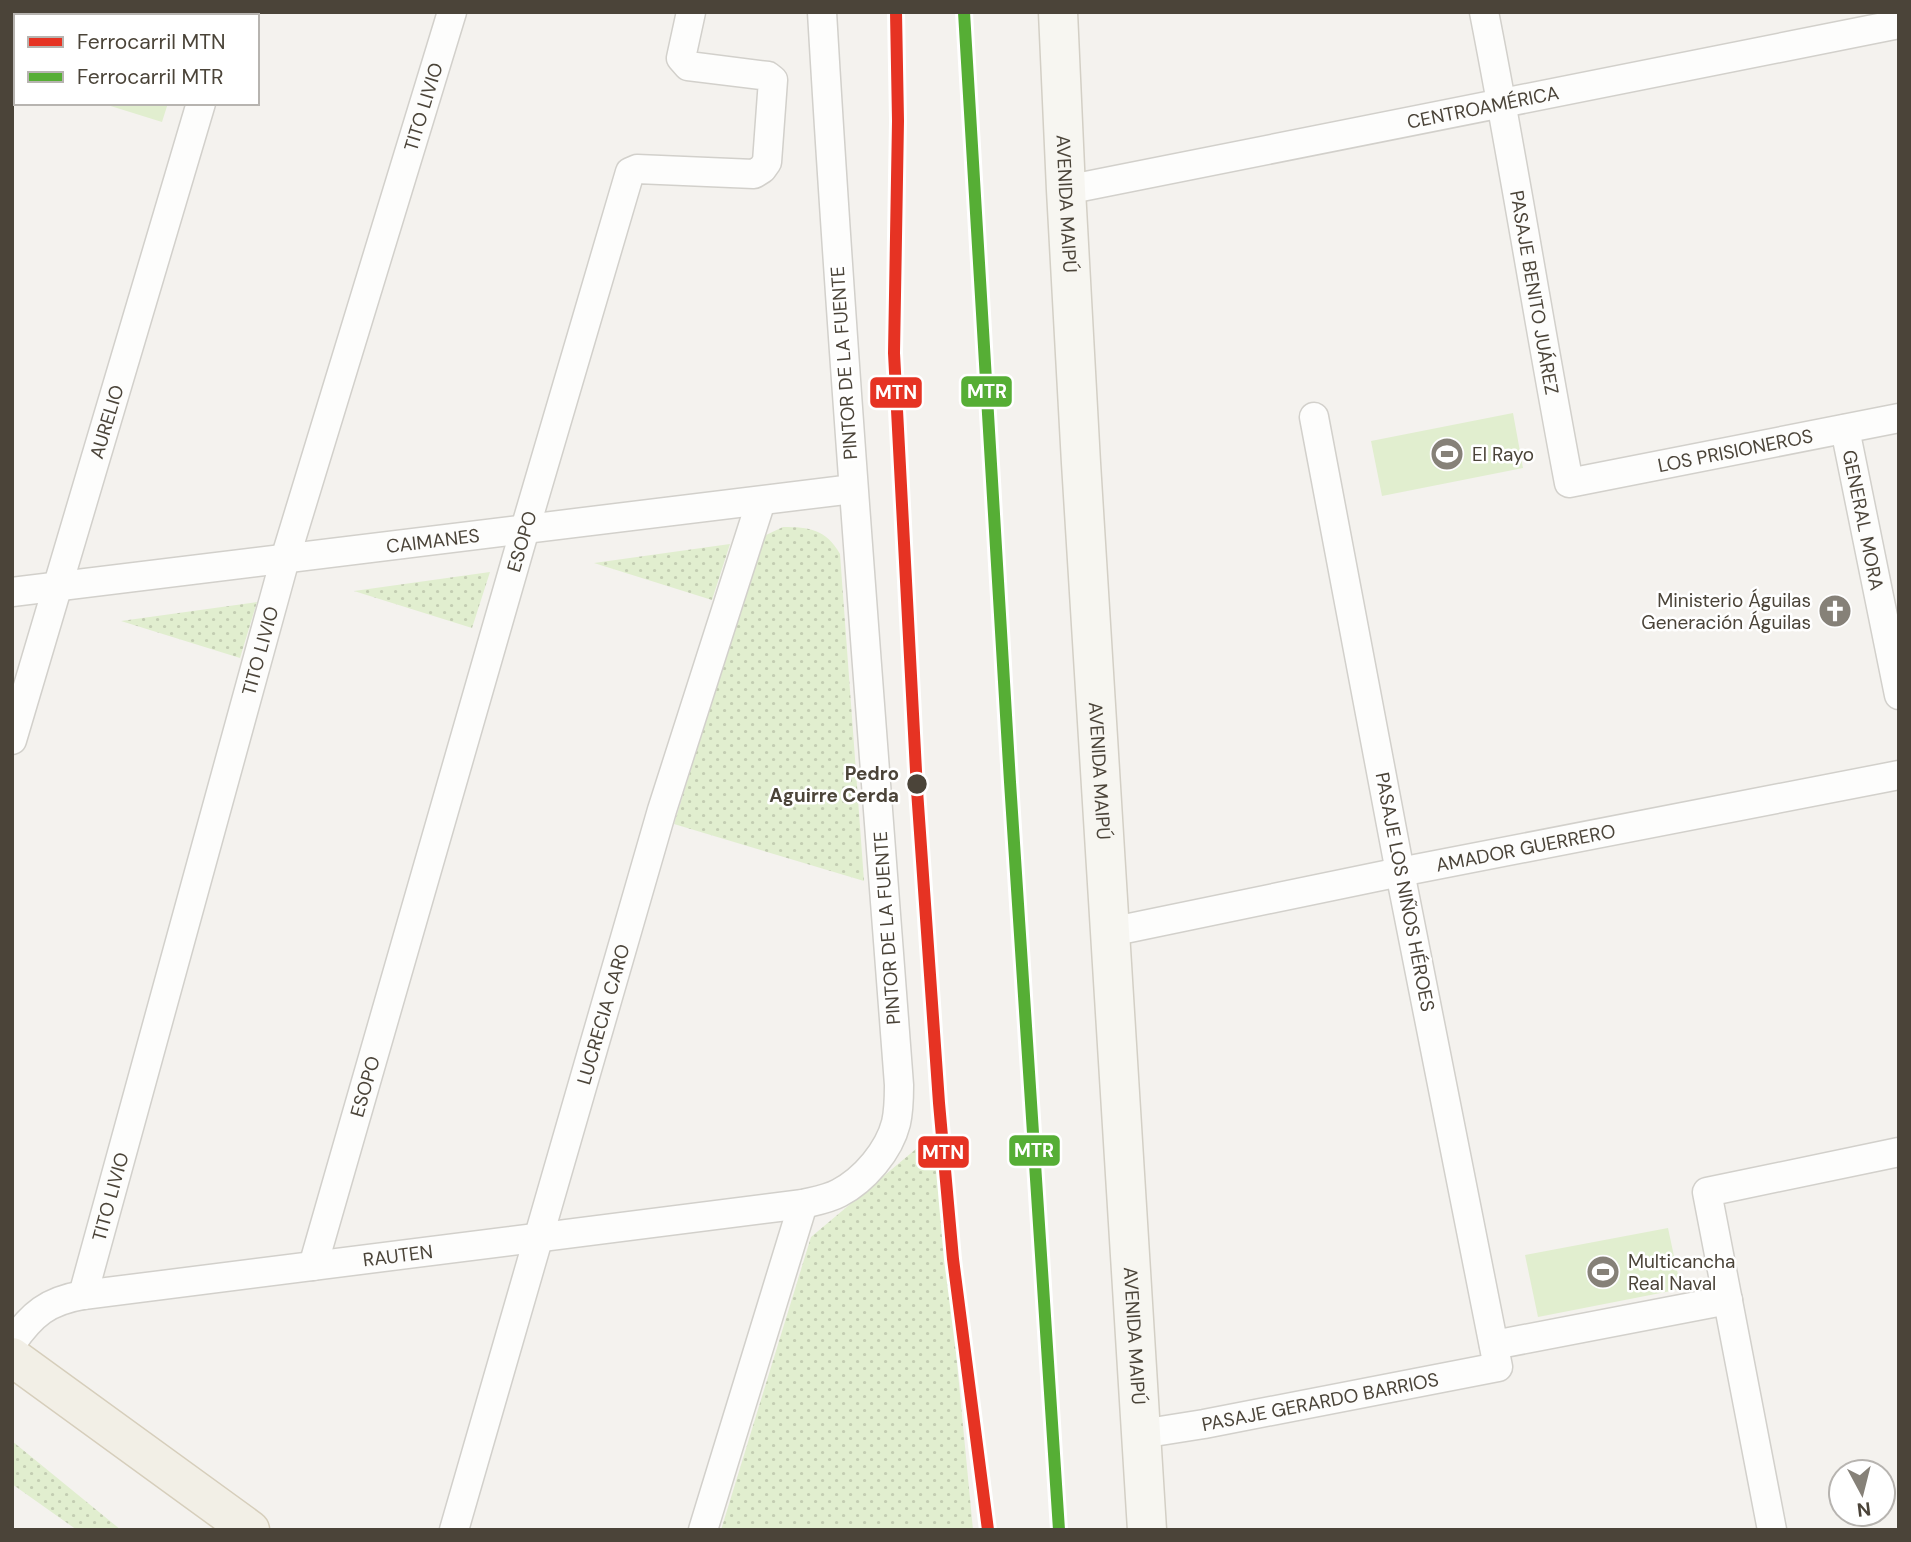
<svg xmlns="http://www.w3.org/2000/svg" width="1911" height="1542" font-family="'DM Sans',sans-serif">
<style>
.grass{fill:url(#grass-dots)}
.garden{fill:#e1eecf}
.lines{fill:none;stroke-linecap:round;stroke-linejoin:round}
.street-casing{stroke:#d2d0cb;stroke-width:31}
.secondary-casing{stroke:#d3cfc5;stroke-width:41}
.primary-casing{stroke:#d6cebb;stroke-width:41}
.street{stroke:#fdfdfc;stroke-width:28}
.secondary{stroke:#f7f6f1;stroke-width:38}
.primary{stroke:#f2efe6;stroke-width:38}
.rail-1-casing{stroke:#fff;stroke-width:18}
.rail-2-casing{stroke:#fff;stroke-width:18}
.rail-1{stroke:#e63323;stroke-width:12}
.rail-2{stroke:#56ae35;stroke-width:12}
.stop-dot{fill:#4b4439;stroke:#fff;stroke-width:2.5}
.labels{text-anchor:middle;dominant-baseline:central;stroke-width:5;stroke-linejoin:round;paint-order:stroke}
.street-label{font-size:19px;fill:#4b4439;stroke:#fff}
.poi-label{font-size:19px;fill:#4b4439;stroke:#fff;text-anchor:start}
.stop-label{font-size:19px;font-weight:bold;fill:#4b4439;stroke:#fff;text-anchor:end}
.line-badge{stroke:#fff;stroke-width:2.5}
.badge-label{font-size:19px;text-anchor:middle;font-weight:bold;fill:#fff}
</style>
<defs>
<pattern id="grass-dots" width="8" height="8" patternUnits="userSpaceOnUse" patternTransform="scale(1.75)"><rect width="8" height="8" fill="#e1eecf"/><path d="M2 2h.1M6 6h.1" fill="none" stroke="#c3cdb2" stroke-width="1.8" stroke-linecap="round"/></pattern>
</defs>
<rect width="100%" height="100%" fill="#f4f2ee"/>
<path class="grass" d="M 783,527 C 809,527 826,529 840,554 L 864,881 L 674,824 L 759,548 L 766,535 Z
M 730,544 L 712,600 L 594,563 Z
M 490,572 L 472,628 L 354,591 Z
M 257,602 L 240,658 L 121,621 Z
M 935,1133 L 973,1530 L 721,1530 L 811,1237 Z
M 12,1441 L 121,1530 L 77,1530 L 12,1484 Z"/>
<path class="garden" d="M 101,103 L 168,103 L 162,122 Z
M 1513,413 L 1523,468 L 1382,496 L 1371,441 Z
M 1668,1228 L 1681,1289 L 1538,1317 L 1525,1255 Z"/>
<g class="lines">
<defs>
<g id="street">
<path id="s1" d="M 1484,12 C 1515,169 1539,326 1569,483 L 1899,418"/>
<path d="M 227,16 L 228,12"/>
<path id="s2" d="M 1066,190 L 1899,24"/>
<path id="s3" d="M 1845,429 L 1899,695"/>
<path id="s4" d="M 12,592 L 853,489"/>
<path id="s5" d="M 12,740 L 201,103"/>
<path id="s6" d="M 1110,932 L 1400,872 L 1899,775"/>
<path id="s7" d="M 313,1266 L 525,529 L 630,172 L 637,169 L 754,174 L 762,169 L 767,162 L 773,80 L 768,76 L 688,66 L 681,58 L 691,12"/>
<path id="s8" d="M 83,1295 L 285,559 L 452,12"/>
<path id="s9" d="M 12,1343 C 32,1314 48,1301 83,1295 L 803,1204 C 815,1201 828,1199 839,1193 C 864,1180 889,1151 896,1123 C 899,1110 899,1098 899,1085 C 872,728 843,370 822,12"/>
<path d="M 1494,1345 L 1728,1300"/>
<path id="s10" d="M 1141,1434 L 1204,1424 L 1498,1367 L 1400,872 L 1314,417"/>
<path id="s11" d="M 454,1530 L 662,810 L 761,501"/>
<path d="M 703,1530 L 803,1204"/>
<path d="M 1772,1530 L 1707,1192 L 1899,1152"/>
</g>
<g id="secondary">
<path id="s12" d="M 1058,12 L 1066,190 L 1081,463 L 1147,1530"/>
</g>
<path id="primary" d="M 12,1357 L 250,1530"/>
</defs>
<use href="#street" class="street-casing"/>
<use href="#secondary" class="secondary-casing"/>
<use href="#primary" class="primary-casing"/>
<use href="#street" class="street"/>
<use href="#secondary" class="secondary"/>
<use href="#primary" class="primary"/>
<defs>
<path id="rail-1" d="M 896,12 L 898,121 L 894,353 L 917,790 L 939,1103 L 953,1259 L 988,1530"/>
<path id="rail-2" d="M 964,12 L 1010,782 L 1059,1530"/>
</defs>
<use href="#rail-1" class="rail-1-casing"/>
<use href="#rail-2" class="rail-2-casing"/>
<use href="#rail-1" class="rail-1"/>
<use href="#rail-2" class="rail-2"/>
</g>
<defs>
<symbol id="stadium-disc" viewBox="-11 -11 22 22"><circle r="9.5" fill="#868178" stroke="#fff"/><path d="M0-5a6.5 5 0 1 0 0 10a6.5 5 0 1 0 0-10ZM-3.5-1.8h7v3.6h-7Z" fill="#fff"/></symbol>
<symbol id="church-disc" viewBox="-11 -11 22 22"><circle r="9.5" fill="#868178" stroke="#fff"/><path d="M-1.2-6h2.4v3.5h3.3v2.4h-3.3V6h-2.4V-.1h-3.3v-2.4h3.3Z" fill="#fff"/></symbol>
</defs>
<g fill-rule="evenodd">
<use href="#stadium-disc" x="1428" y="435" width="38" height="38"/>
<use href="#church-disc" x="1816" y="592" width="38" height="38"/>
<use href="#stadium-disc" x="1584" y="1253" width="38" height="38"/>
</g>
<circle class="stop-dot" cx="917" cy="784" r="11"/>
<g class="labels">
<g class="street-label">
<text stroke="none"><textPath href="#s2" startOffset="425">CENTROAMÉRICA</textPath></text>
<text stroke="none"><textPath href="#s8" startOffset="1236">TITO LIVIO</textPath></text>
<text stroke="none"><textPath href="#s12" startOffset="192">AVENIDA MAIPÚ</textPath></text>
<text stroke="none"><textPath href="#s1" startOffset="285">PASAJE BENITO JUÁREZ</textPath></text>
<text transform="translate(844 363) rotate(-94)">PINTOR DE LA FUENTE</text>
<text stroke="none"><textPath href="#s5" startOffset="332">AURELIO</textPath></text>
<text stroke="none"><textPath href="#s1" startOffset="648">LOS PRISIONEROS</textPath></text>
<text stroke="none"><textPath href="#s3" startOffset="93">GENERAL MORA</textPath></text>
<text stroke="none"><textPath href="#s4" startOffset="424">CAIMANES</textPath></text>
<text stroke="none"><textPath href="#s7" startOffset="754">ESOPO</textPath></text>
<text stroke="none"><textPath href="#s8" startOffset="668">TITO LIVIO</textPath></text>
<text stroke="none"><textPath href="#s12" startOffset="760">AVENIDA MAIPÚ</textPath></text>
<text stroke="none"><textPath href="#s6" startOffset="424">AMADOR GUERRERO</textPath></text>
<text transform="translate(1405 892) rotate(79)">PASAJE LOS NIÑOS HÉROES</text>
<text transform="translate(887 928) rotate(-94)">PINTOR DE LA FUENTE</text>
<text stroke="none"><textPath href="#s11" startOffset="537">LUCRECIA CARO</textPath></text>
<text stroke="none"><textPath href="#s7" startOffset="187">ESOPO</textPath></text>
<text stroke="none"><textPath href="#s8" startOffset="102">TITO LIVIO</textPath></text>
<text stroke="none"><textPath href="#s9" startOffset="406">RAUTEN</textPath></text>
<text stroke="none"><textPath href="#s12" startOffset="1326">AVENIDA MAIPÚ</textPath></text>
<text stroke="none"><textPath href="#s10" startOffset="182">PASAJE GERARDO BARRIOS</textPath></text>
</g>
<g class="poi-label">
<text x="1472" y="454">El Rayo</text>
<text x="1811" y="600" text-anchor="end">Ministerio Águilas<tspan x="1811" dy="22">Generación Águilas</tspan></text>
<text x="1628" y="1261">Multicancha<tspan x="1628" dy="22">Real Naval</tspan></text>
</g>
<g class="stop-label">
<text x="899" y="773">Pedro<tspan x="899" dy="22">Aguirre Cerda</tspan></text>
</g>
</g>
<g class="line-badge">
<rect x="960" y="375" width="53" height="33" rx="7" fill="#56ae35"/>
<rect x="869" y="376" width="54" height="33" rx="7" fill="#e63323"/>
<rect x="1008" y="1134" width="53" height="33" rx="7" fill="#56ae35"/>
<rect x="917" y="1135" width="53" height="34" rx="7" fill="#e63323"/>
</g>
<g class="badge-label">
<text x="987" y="398">MTR</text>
<text x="896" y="399">MTN</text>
<text x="1034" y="1157">MTR</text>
<text x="943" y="1159">MTN</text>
</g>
<rect width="1911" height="1542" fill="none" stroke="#4b4439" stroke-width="28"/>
<rect x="14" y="14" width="245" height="91" fill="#ffffff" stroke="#b7b4b0" stroke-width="2"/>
<rect x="28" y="37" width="35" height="10" fill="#e63323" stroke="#b7b4b0" stroke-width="2"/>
<text x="77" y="49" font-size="21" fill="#4b4439">Ferrocarril MTN</text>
<rect x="28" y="72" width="35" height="10" fill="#56ae35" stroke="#b7b4b0" stroke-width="2"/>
<text x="77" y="84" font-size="21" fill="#4b4439">Ferrocarril MTR</text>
<g transform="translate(1862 1493) rotate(173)"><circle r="33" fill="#ffffff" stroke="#b7b4b0" stroke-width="2"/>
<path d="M0-5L12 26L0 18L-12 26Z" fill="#868178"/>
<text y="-10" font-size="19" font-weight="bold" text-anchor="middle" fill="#4b4439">N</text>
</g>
</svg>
